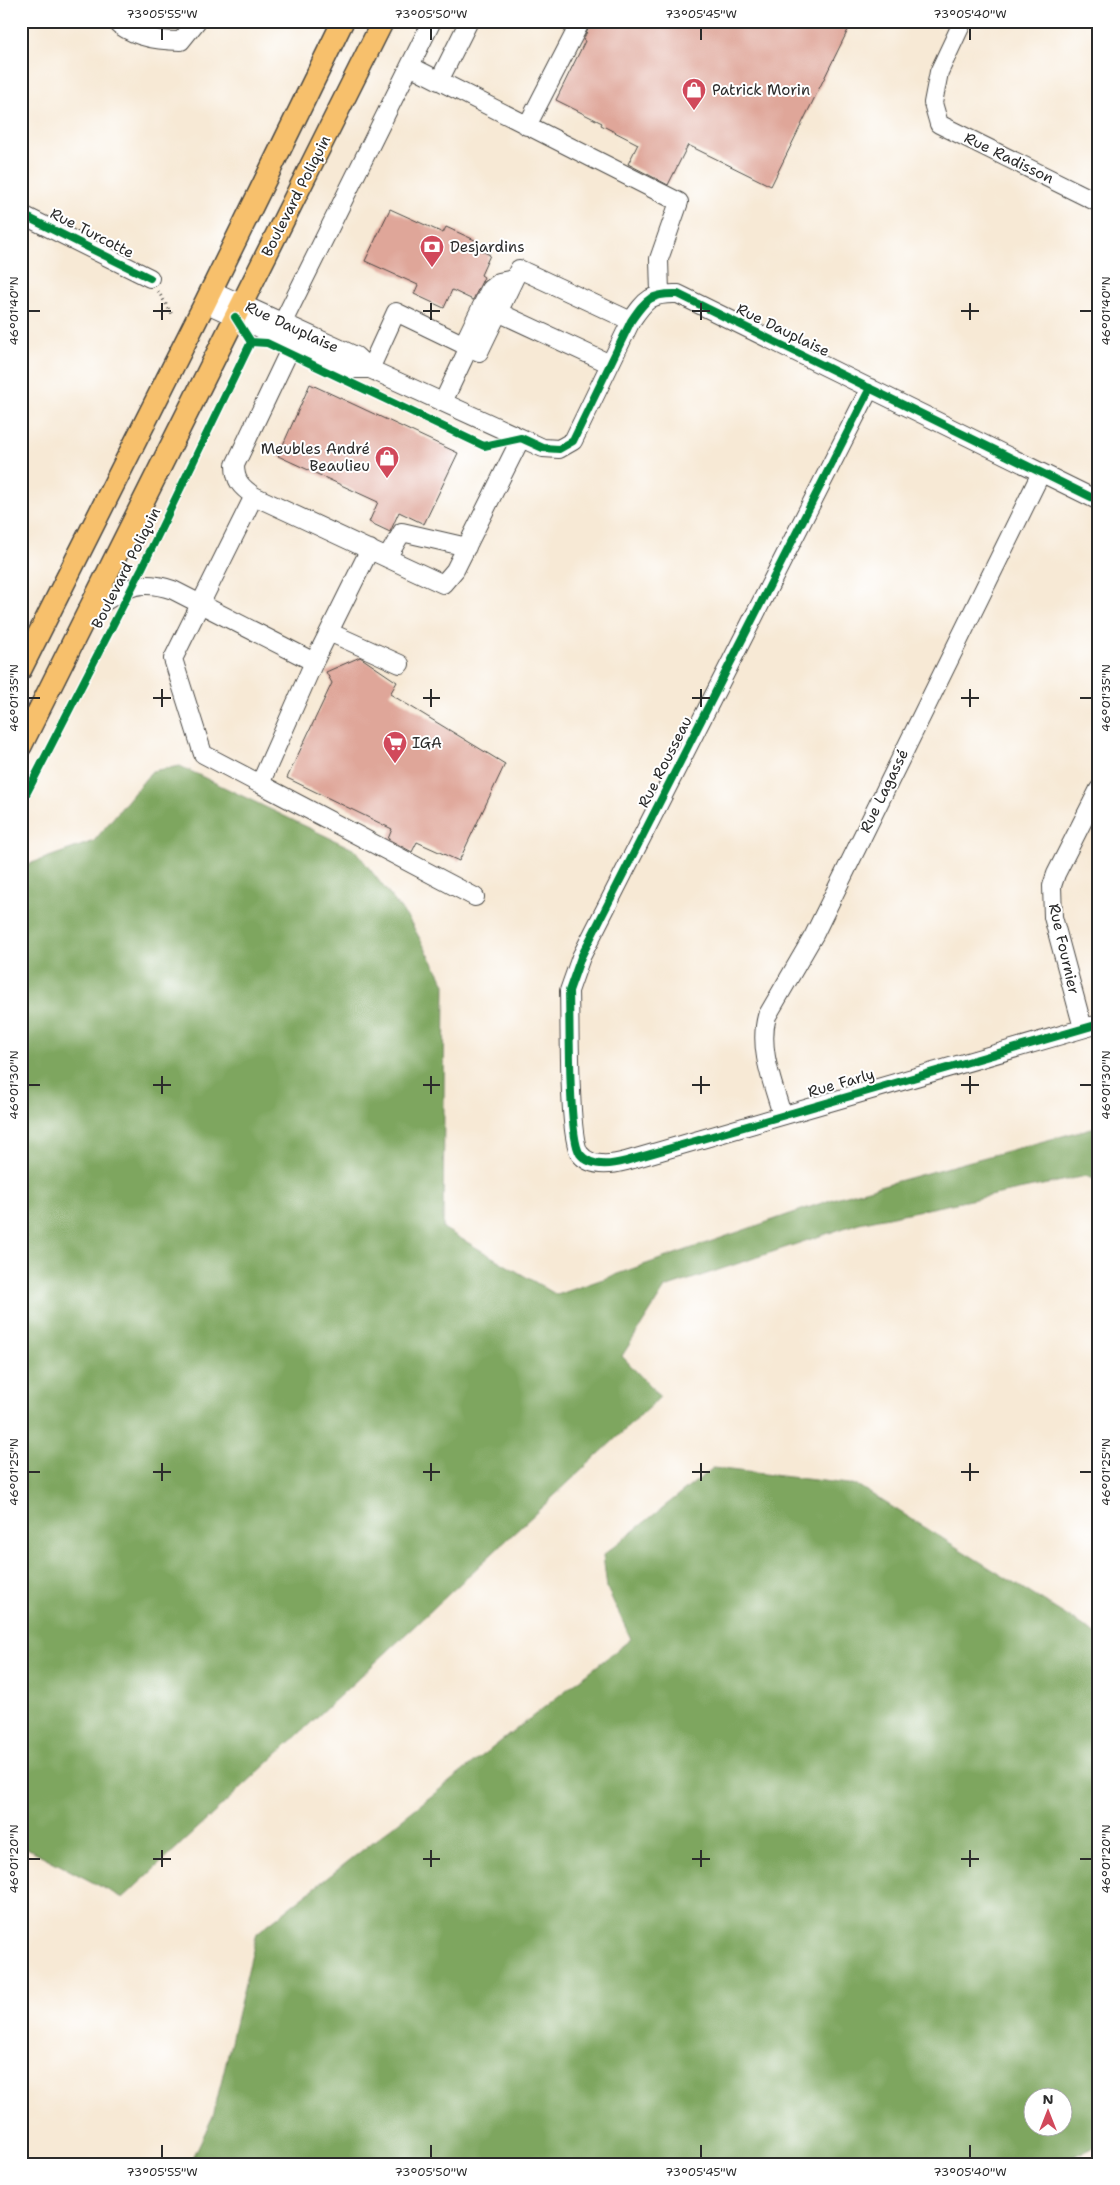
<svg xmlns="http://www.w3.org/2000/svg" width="1120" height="2185" font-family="'Shantell Sans',sans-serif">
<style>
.forest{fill:#7ea65e;stroke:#546844;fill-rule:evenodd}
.building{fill:#dfa699}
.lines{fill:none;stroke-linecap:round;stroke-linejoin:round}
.minor-casing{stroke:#4a4844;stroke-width:20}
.major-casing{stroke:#4a4844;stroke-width:24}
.path{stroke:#4a4844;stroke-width:3;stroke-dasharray:1 4;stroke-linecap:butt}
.minor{stroke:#fff;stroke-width:18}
.major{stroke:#f7c06c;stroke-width:21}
.cycleway-casing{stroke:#fff;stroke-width:11}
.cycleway{stroke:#00873e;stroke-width:8}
.ticks{fill:none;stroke:#2b2b2b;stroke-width:2}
.labels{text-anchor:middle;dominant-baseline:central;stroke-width:4;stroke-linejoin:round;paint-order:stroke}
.poi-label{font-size:15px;fill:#2b2b2b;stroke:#fff;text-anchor:start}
.street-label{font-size:15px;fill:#2b2b2b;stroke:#fff}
.neatline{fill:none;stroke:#2b2b2b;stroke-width:2}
.ticks-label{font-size:12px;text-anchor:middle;fill:#2b2b2b}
</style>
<rect width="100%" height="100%" fill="#fff"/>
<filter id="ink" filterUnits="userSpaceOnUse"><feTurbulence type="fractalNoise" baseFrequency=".02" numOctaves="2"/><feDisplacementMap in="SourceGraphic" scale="10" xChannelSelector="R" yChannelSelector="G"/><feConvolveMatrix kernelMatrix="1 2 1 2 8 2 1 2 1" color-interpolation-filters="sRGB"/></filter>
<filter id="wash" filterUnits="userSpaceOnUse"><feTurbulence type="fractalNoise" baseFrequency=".0096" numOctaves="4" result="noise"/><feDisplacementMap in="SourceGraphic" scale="20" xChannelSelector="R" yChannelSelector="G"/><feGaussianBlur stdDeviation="1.12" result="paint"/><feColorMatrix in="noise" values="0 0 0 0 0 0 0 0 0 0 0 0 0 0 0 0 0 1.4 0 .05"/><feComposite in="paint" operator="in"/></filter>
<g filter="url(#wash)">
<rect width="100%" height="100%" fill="#f7e9d5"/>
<path class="forest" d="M 180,766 L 355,850 L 410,921 L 445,984 L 443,1228 L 557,1295 L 839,1197 L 1099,1126 L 1099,1182 L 1086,1176 L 859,1223 L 665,1288 L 622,1356 L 660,1397 L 123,1898 L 21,1845 L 21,874 L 29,864 L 94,841 L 152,771 Z
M 713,1468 L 857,1485 L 1099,1636 L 1099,2144 L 1058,2164 L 190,2164 L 213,2116 L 257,1933 L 631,1639 L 607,1588 L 603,1555 ZM 1032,2098 L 1062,2098 L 1062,2128 L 1032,2128 Z"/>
<g id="blocks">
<path class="building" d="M 592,21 L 830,21 L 848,30 L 771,186 L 688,145 L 668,185 L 628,164 L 638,144 L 601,125 L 602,123 L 556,100 L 585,41 L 583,40 Z
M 390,209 L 443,233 L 446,227 L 477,241 L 474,247 L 490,255 L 481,275 L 484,277 L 473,300 L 452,290 L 444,308 L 414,294 L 418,285 L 365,261 Z
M 310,384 L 458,453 L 424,524 L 399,512 L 390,532 L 369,522 L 378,502 L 278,456 Z
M 360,657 L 397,682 L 390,694 L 505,764 L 459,861 L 417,842 L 412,852 L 388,839 L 392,829 L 287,778 L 332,683 L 326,672 Z"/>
</g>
</g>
<g filter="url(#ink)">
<use href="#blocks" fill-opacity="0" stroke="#4a4844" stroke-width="1"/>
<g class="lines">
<defs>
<path id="minor" d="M 115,21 C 132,37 159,41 181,41 L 197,21
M 963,21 L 939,72 L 933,103 L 939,124 L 1099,203
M 410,66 L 679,202 L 659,259 L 660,293
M 439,81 L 469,21
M 527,126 L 581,21
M 21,214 L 150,278
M 211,290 L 356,356 L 370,369 L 543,448 L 559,449 L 573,441 L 631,321 C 646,299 651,293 678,294 L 1099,501
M 205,303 L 349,369 L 370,369
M 498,312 L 610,364
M 276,336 L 432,21
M 293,343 L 235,465 C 235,481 241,487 254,496 L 443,584 L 455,570 L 521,438
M 463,345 L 490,289 L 499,282 L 514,279
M 370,369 L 396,312 L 479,352 L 519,269 L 631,321
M 870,388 L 581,957 L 569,991 C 570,1018 568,1138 580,1154 C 591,1168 611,1165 626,1161 L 1099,1024
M 443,402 L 469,347
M 254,496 L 173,659 L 203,754 L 475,897
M 387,558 L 402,532 L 467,547
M 91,610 C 123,591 134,577 173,590 L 314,662
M 329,632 L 400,664
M 260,784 L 314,662 L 370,549
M 1083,1028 L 1053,917 L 1052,886 L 1056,874 L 1099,789
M 782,1115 C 773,1083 758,1049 767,1016 L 814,935 L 1041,473"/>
<path id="major" d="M 21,669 L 205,303 L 343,21
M 21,746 L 383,21"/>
</defs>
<use href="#minor" class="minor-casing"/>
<use href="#major" class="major-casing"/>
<path class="path" d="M 158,291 L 173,316"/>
<use href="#minor" class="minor"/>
<use href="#major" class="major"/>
<defs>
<path id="cycleway" d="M 21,214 L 150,278
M 235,317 L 251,342 L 267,343 L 288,353 L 484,446 L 521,438 L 543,448 L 559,449 L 573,441 L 631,321 C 646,299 651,293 678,294 L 1099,501
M 870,388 L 581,957 L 569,991 C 570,1018 568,1138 580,1154 C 591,1168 611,1165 626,1161 L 1099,1024
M 21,804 L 142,568 L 251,342"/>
</defs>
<use href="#cycleway" class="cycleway-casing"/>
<use href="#cycleway" class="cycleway"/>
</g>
</g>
<path class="ticks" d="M 162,28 L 162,40M 431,28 L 431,40M 701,28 L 701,40M 970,28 L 970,40M 162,303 L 162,320M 431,303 L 431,320M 701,303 L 701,320M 970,303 L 970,320M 28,311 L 40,311M 153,311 L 171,311M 423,311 L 440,311M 692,311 L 710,311M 961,311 L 979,311M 1080,311 L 1092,311M 162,689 L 162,707M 431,689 L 431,707M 701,689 L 701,707M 970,689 L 970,707M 28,698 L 40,698M 153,698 L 171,698M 423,698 L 440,698M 692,698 L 710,698M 961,698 L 979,698M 1080,698 L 1092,698M 162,1076 L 162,1094M 431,1076 L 431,1094M 701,1076 L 701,1094M 970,1076 L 970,1094M 28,1085 L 40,1085M 153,1085 L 171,1085M 423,1085 L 440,1085M 692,1085 L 710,1085M 961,1085 L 979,1085M 1080,1085 L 1092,1085M 162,1463 L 162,1481M 431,1463 L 431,1481M 701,1463 L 701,1481M 970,1463 L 970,1481M 28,1472 L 40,1472M 153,1472 L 171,1472M 423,1472 L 440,1472M 692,1472 L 710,1472M 961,1472 L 979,1472M 1080,1472 L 1092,1472M 162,1850 L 162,1867M 431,1850 L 431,1867M 701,1850 L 701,1867M 970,1850 L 970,1867M 28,1859 L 40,1859M 153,1859 L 171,1859M 423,1859 L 440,1859M 692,1859 L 710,1859M 961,1859 L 979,1859M 1080,1859 L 1092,1859M 162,2145 L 162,2158M 431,2145 L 431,2158M 701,2145 L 701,2158M 970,2145 L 970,2158"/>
<defs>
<symbol id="shop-pin" viewBox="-11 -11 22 30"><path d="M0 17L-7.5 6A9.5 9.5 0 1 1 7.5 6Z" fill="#d1495b" stroke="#fff"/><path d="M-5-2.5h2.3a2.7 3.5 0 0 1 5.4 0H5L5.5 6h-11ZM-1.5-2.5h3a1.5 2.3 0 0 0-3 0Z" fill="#fff"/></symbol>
<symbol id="bank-pin" viewBox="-11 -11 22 30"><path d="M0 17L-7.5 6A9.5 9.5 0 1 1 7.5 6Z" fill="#d1495b" stroke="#fff"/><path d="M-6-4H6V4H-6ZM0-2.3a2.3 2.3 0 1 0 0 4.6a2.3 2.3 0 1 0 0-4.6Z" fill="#fff"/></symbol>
<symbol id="supermarket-pin" viewBox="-11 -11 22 30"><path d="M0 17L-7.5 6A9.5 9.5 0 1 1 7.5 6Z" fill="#d1495b" stroke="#fff"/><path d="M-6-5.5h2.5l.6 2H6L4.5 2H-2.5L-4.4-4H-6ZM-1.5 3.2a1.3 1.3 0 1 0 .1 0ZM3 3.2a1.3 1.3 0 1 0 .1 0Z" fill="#fff"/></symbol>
</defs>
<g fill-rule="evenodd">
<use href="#shop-pin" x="680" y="76" width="28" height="38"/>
<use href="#bank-pin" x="418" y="233" width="28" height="38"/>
<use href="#shop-pin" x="373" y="444" width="28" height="38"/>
<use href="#supermarket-pin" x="381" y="729" width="28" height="38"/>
</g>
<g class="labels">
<g class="poi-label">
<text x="712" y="90">Patrick Morin</text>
<text x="450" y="247">Desjardins</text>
<text x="370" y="449" text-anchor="end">Meubles André<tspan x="370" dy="17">Beaulieu</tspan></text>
<text x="412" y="743">IGA</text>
</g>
<g class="street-label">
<text transform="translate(1009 158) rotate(26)">Rue Radisson</text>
<text transform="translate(296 196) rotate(-63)">Boulevard Poliquin</text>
<text transform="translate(92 233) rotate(27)">Rue Turcotte</text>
<text transform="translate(292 327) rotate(25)">Rue Dauplaise</text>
<text transform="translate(783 330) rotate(26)">Rue Dauplaise</text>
<text transform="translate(126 568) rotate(-63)">Boulevard Poliquin</text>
<text transform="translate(665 762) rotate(-63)">Rue Rousseau</text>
<text transform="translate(884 791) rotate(-64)">Rue Lagassé</text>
<text transform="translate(1064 949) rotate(77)">Rue Fournier</text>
<text transform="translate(841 1083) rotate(-16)">Rue Farly</text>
</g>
</g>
<rect width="1120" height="2185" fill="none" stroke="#fff" stroke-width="55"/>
<g transform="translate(1048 2112)"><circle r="24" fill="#ffffff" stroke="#aaaaaa"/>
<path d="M0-4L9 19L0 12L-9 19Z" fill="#d1495b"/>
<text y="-8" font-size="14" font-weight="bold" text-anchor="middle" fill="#2b2b2b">N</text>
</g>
<rect x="28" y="28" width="1064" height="2130" class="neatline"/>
<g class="ticks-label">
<text x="162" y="18">73°05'55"W</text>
<text x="431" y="18">73°05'50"W</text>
<text x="701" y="18">73°05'45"W</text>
<text x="970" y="18">73°05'40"W</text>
<text transform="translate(14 311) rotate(-90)" y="4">46°01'40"N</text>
<text transform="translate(1106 311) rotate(-90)" y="4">46°01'40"N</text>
<text transform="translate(14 698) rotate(-90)" y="4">46°01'35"N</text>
<text transform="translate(1106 698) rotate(-90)" y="4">46°01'35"N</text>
<text transform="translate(14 1085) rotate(-90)" y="4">46°01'30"N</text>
<text transform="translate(1106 1085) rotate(-90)" y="4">46°01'30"N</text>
<text transform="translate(14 1472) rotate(-90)" y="4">46°01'25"N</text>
<text transform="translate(1106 1472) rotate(-90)" y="4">46°01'25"N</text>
<text transform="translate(14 1859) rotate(-90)" y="4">46°01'20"N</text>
<text transform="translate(1106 1859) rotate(-90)" y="4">46°01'20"N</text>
<text x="162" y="2176">73°05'55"W</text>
<text x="431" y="2176">73°05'50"W</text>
<text x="701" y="2176">73°05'45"W</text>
<text x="970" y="2176">73°05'40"W</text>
</g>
</svg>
